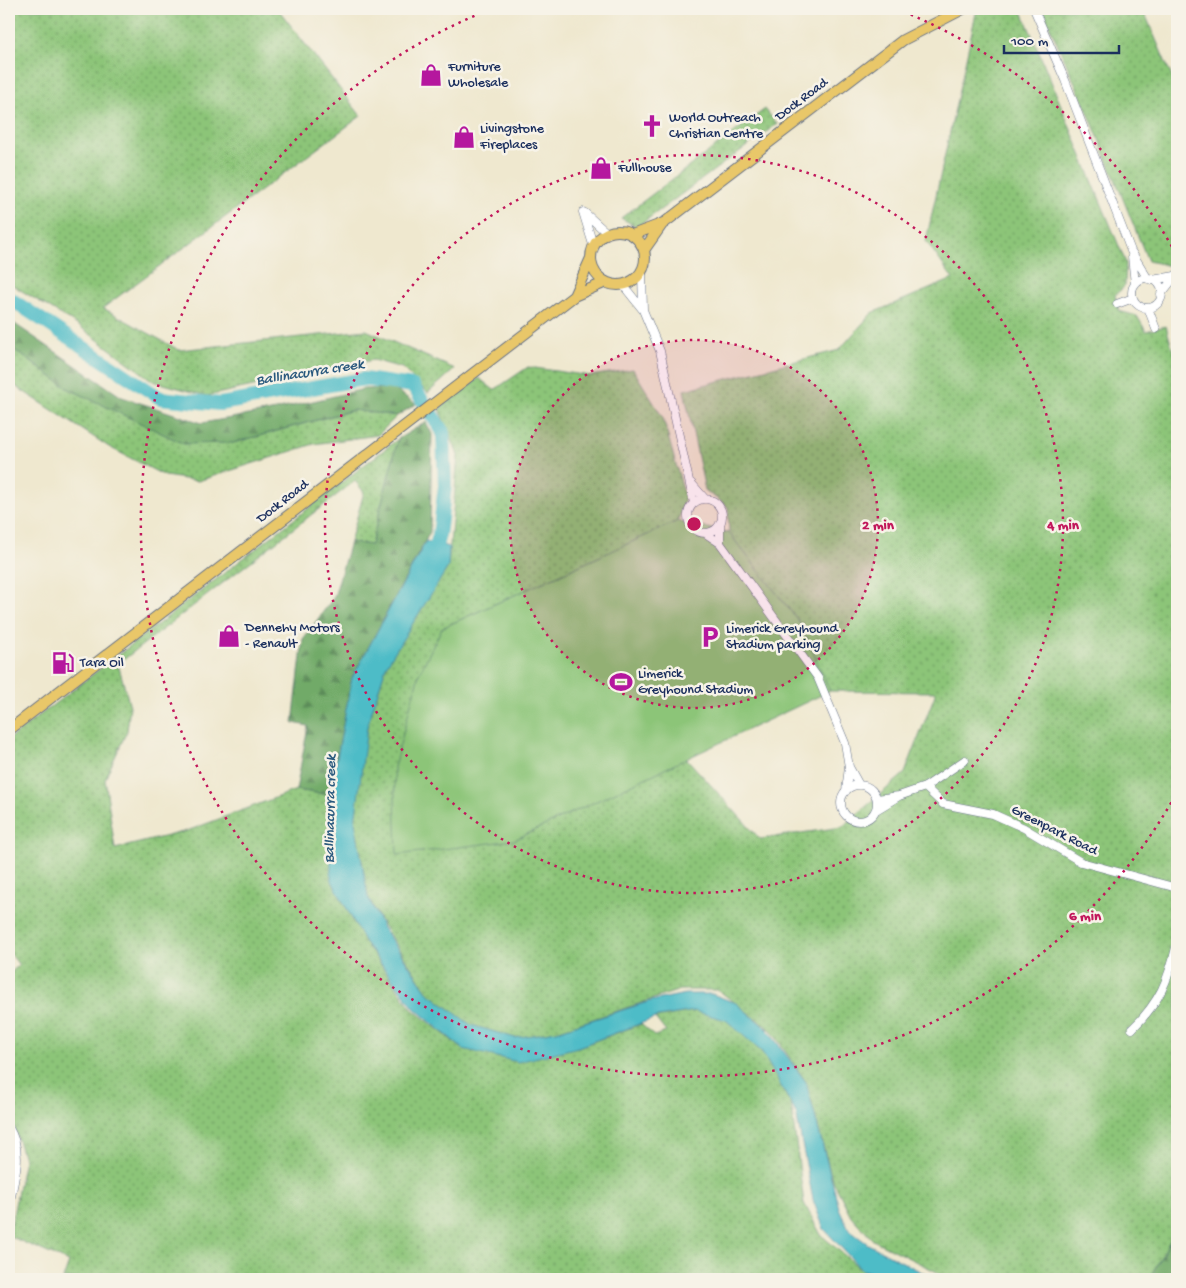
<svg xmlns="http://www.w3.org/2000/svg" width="1186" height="1288" font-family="'Gochi Hand',sans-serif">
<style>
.grass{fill:url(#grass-dots);stroke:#547a6b}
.forest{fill:url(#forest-firs);stroke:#466c63}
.pitch{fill:#8cc578;stroke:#547a6b}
.water{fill:#4ebcc7;stroke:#347692}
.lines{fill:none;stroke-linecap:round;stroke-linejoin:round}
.river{stroke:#4ebcc7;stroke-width:14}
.minor-casing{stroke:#657086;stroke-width:9}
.major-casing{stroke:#657086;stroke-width:12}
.minor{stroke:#fff;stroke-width:8}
.major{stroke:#e9c769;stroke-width:10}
.ring{fill:none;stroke:#c2185b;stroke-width:2.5;stroke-dasharray:2.5 5}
.labels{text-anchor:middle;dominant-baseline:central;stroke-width:5;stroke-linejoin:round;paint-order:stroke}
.poi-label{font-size:14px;fill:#1b2f5e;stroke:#f7f3e8;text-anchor:start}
.street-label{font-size:14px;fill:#1b2f5e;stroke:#f7f3e8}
.water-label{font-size:15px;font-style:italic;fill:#2a597e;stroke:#f7f3e8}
.centre{fill:#c2185b;stroke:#f7f3e8;stroke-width:2.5}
.ring-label{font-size:15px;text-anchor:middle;font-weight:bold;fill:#c2185b;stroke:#f7f3e8;stroke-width:5;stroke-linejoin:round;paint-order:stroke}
</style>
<defs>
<pattern id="grass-dots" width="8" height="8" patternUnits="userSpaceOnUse" patternTransform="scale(1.25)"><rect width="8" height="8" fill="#8cc578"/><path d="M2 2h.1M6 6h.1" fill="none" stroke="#72a066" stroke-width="1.8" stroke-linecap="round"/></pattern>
<pattern id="forest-firs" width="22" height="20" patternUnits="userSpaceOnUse" patternTransform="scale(1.25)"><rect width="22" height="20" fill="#71aa68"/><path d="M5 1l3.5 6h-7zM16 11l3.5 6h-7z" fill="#5c8b59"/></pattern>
</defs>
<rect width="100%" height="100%" fill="#f7f3e8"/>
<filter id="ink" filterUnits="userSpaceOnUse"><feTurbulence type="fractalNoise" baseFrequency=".02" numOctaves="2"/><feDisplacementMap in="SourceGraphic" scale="10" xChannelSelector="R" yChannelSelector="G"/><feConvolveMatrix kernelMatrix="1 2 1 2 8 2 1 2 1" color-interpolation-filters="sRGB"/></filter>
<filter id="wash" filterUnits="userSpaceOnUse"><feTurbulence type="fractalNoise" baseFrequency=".0096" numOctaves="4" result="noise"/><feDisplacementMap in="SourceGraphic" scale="20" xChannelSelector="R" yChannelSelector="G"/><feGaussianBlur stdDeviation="1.12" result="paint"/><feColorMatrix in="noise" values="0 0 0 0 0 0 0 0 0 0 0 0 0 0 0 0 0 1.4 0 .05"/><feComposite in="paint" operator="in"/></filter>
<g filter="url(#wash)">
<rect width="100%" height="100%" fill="#efe8cf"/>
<path class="grass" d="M 9,9 L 278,9 L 361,116 L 103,308 L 179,350 L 366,330 L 455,369 L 428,393 L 402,368 L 373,360 L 207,396 L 153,381 L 79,326 L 9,283 Z
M 985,9 L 1019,9 L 1022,11 L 1126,263 L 1125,286 L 1115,295 L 1119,311 L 1137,316 L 1146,331 L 1166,326 L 1173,351 L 1177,354 L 1177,1228 L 1149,1279 L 942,1279 L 937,1272 L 873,1240 L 851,1216 L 832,1179 L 806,1082 L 771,1030 L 718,990 L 680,990 L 557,1031 L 515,1038 L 471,1025 L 428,993 L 383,925 L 368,897 L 355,822 L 357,798 L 367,727 L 386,666 L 448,567 L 458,455 L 439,409 L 479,378 L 494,390 L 528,367 L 591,376 L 633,369 L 663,418 L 685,497 L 678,521 L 442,628 L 514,840 L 686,758 L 760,839 L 842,827 L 905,773 L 936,692 L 830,691 L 800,623 L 729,533 L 728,507 L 705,490 L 684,390 L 839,350 L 872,313 L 953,279 L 926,241 L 976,13 Z
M 1042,9 L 1143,9 L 1177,89 L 1177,188 L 1172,192 L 1177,204 L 1177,262 L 1171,266 L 1148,261 L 1090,117 Z
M 765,109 L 777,124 L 637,227 L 621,218 Z
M 9,346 L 67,388 L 233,443 L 354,410 L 397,416 L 378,435 L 314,444 L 198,481 L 165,476 L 109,447 L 9,382 Z
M 398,439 L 371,545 L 350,542 L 364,492 L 355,481 L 118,664 L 130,706 L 127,731 L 105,779 L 115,849 L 187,831 L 296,790 L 330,795 L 331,879 L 364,941 L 412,1009 L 463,1049 L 578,1047 L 641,1024 L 654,1036 L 666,1032 L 655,1018 L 694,1011 L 726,1019 L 762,1052 L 791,1104 L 804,1203 L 821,1235 L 862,1270 L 896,1279 L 63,1279 L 69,1262 L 9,1236 L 24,1159 L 12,1121 L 9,1118 L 9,974 L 19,965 L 9,952 L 9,739 Z"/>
<path class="forest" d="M 9,320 L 122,397 L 202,423 L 271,411 L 364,389 L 393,388 L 416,404 L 397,416 L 353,410 L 233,443 L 184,444 L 67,388 L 9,346 Z
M 426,422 L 432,434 L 430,532 L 352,678 L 330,795 L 296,790 L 308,726 L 293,723 L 303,639 L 334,597 L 350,542 L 371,545 L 398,439 Z
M 1177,1228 L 1177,1279 L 1149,1279 Z"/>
<path class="pitch" d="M 678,521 L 729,533 L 800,623 L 830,691 L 514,840 L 397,855 L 394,767 L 419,674 L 442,628 Z"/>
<path class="water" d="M 426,541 L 449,547 L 448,567 L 386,666 L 367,727 L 355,822 L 368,897 L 383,928 L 428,993 L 471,1025 L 515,1038 L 557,1031 L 651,1001 L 685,994 L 712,994 L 736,1003 L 767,1029 L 806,1082 L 839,1208 L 849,1230 L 868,1244 L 935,1279 L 896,1279 L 862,1270 L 824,1229 L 813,1200 L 796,1113 L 762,1052 L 726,1020 L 694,1011 L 658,1017 L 578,1047 L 518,1062 L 463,1049 L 414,1008 L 364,941 L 331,879 L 330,795 L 352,678 Z"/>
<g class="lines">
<path class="river" d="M 9,298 L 160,398 L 220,404 L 364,379 L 413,386 L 443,432 L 445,486 L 439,535 L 432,561"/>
</g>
</g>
<g filter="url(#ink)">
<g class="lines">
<defs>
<path id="minor" d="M 1034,9 L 1065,80 L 1131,251 L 1148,279
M 583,212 L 594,248
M 585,213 L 608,234
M 1132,256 L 1135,284
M 642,272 L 643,310
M1132 293a15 15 0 1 1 30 0a15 15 0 1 1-30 0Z
M 1152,280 L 1175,276
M 623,285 L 643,310 L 660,351 L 694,503
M 1161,294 L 1177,274
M 1117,304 L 1133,298
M 1148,308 L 1156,329
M 691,483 L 705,499
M688 516a17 17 0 1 1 34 0a17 17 0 1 1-34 0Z
M 705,533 L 720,543 L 720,523
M 720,543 L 818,678 L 845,743 L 849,767
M841 803a18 18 0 1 1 36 0a18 18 0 1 1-36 0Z
M 925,787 L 943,804 L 993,814 L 1024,828 L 1081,862 L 1177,888
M 846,791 L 849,767 L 859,785
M 899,796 L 925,787 L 965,760
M 876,810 L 899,796 L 877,799
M 1132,1029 C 1160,1002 1168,981 1177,944
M 9,1128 C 24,1153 14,1179 9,1206"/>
<path id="major" d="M591 258a27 27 0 1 1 54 0a27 27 0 1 1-54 0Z
M 632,235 L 664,223 L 903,40 L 963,9
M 644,250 L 663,223
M 574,296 L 591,258
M 9,730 L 574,296 L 606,282"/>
</defs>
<use href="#minor" class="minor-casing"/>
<use href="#major" class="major-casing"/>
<use href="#minor" class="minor"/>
<use href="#major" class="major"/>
</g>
</g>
<circle cx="694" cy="524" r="184" fill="#c2185b" fill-opacity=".12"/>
<g class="ring">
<circle cx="694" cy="524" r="184"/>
<circle cx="694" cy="524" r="369"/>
<path d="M1175 796A553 553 0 1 1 491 9M897 9A553 553 0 0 1 1175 252"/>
</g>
<defs>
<symbol id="shop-bare" viewBox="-9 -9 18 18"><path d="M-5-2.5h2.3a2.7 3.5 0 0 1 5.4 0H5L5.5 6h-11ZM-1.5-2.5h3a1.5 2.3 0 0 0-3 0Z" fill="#b5179e" stroke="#f7f3e8" stroke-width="2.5" paint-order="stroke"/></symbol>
<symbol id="church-bare" viewBox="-9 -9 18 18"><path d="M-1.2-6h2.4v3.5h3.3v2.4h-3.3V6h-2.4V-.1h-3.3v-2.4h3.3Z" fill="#b5179e" stroke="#f7f3e8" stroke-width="2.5" paint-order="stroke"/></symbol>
<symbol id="parking-bare" viewBox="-9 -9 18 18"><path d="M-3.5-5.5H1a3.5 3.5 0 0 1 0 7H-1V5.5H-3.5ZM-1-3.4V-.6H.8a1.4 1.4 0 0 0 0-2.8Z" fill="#b5179e" stroke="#f7f3e8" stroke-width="2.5" paint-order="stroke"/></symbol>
<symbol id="fuel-bare" viewBox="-9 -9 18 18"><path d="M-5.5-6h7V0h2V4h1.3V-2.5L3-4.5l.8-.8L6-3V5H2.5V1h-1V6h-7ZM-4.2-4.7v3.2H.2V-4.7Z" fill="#b5179e" stroke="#f7f3e8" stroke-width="2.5" paint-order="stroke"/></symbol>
<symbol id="stadium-bare" viewBox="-9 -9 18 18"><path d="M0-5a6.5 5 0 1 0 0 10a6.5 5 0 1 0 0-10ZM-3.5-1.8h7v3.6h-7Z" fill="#b5179e" stroke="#f7f3e8" stroke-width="2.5" paint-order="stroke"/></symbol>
</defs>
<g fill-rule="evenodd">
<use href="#shop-bare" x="415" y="59" width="32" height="32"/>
<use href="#church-bare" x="636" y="110" width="32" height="32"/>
<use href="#shop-bare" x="448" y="121" width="32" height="32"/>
<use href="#shop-bare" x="585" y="152" width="32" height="32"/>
<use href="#shop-bare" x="213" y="620" width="32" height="32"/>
<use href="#parking-bare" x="694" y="621" width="32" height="32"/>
<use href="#fuel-bare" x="47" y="647" width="32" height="32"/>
<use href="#stadium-bare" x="605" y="666" width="32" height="32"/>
</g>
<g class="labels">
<g class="poi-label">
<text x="448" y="67">Furniture<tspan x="448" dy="16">Wholesale</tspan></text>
<text x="669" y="118">World Outreach<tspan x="669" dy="16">Christian Centre</tspan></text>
<text x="480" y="129">Livingstone<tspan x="480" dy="16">Fireplaces</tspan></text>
<text x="618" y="168">Fullhouse</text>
<text x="245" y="628">Dennehy Motors<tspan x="245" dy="16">- Renault</tspan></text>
<text x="726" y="629">Limerick Greyhound<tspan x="726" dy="16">Stadium parking</tspan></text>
<text x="80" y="663">Tara Oil</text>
<text x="638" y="674">Limerick<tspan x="638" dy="16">Greyhound Stadium</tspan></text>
</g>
<g class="street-label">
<text transform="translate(802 100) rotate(-37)">Dock Road</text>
<text transform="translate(283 502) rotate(-38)">Dock Road</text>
<text transform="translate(1054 831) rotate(27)">Greenpark Road</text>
</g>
<g class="water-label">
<text transform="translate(310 373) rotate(-9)">Ballinacurra creek</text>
<text transform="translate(331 809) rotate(-89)">Ballinacurra creek</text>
</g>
</g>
<circle cx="694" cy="524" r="8" class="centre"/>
<g class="ring-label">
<text x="878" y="529">2 min</text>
<text x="1063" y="529">4 min</text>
<text x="1085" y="920">6 min</text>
</g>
<rect width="1186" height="1288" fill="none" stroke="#f7f3e8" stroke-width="30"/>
<path d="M1004 45v8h115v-8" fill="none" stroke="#1b2f5e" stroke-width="2.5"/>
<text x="1011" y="45" font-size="15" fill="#1b2f5e" stroke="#f7f3e8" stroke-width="4" paint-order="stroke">100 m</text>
</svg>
